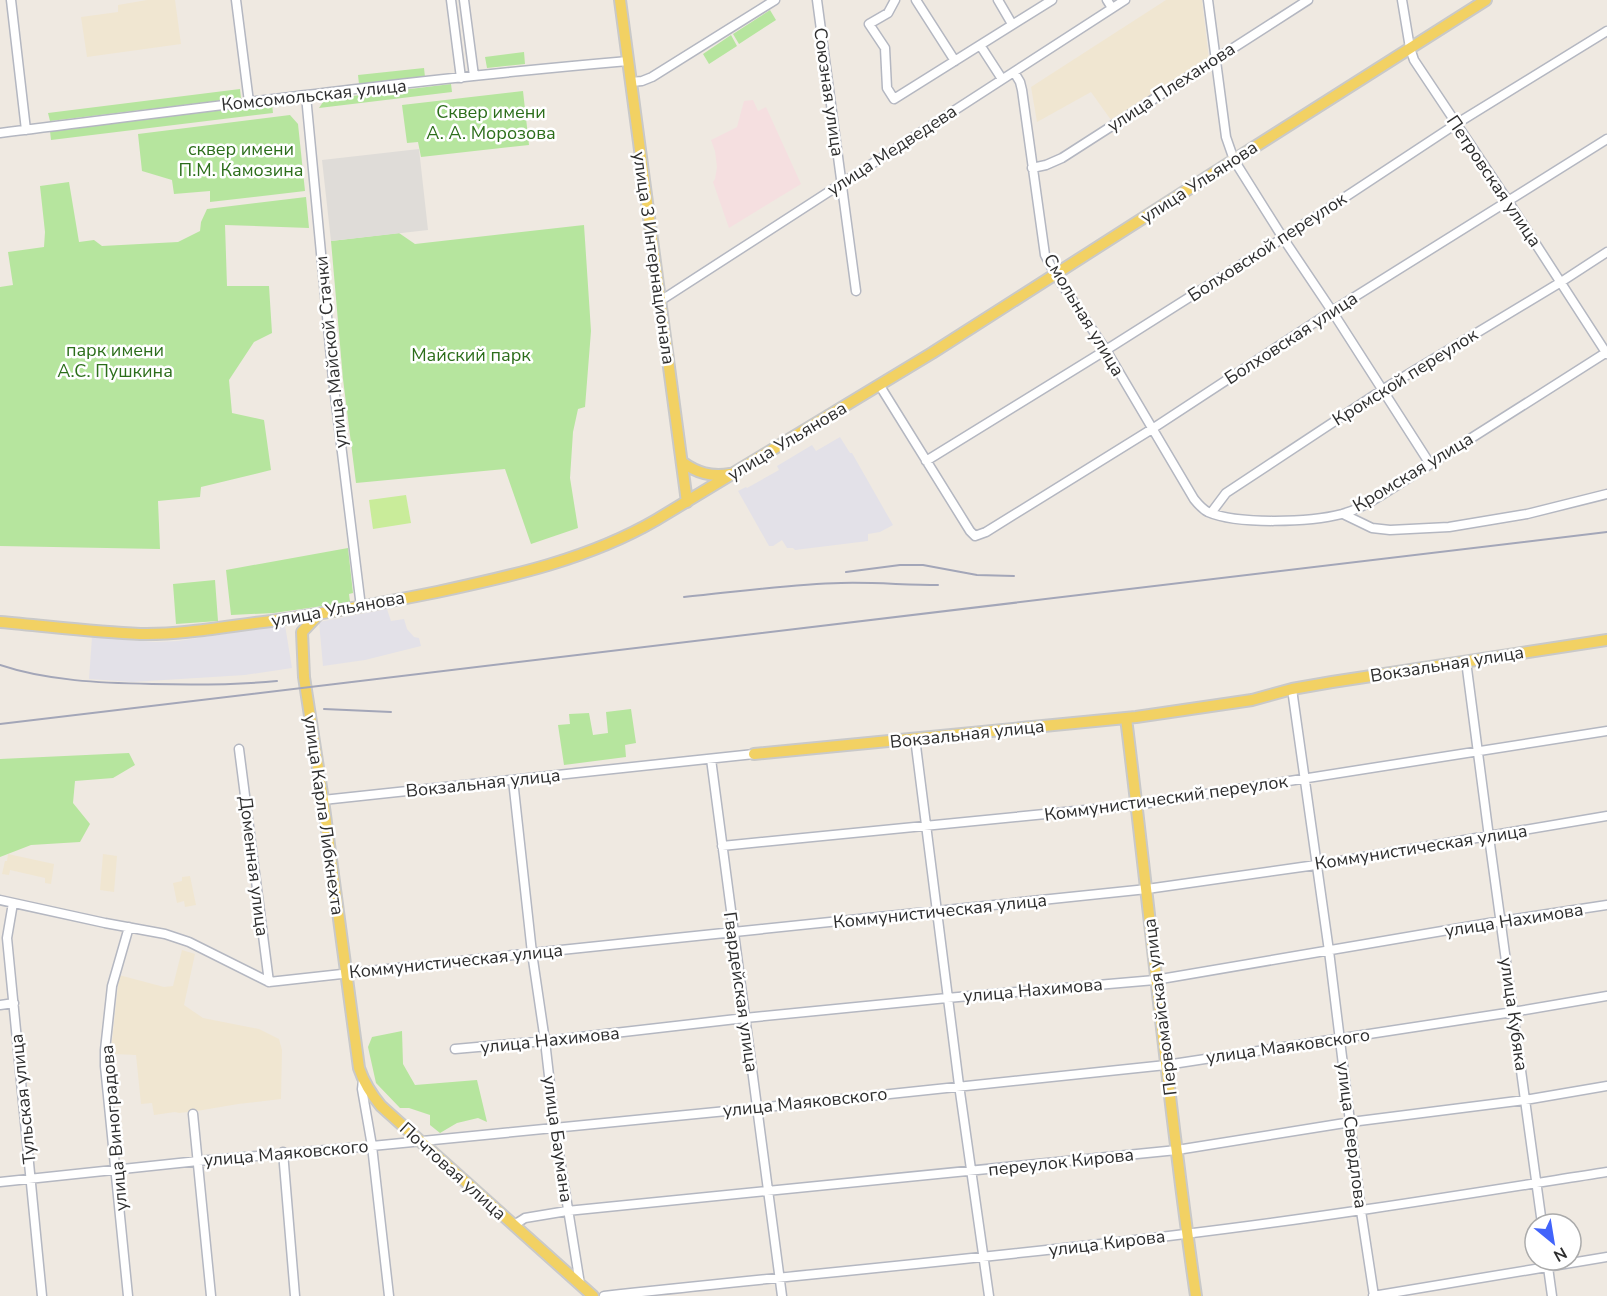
<svg xmlns="http://www.w3.org/2000/svg" width="1607" height="1296" font-family="'Nunito Sans',sans-serif">
<style>
.industrial{fill:#e3e1e8}
.education{fill:#f0e6d1}
.medical{fill:#f5dfe0}
.green{fill:#b6e59e}
.pitch{fill:#c9ec9a}
.plaza{fill:#dfdcd8}
.lines{fill:none;stroke-linecap:round;stroke-linejoin:round}
.minor-casing{stroke:#b4b7c1;stroke-width:11}
.major-casing{stroke:#c9c9c9;stroke-width:14}
.minor{stroke:#fff;stroke-width:8}
.major{stroke:#f2d163;stroke-width:10}
.rail{stroke:#a3a6b8;stroke-width:2}
.labels{text-anchor:middle;dominant-baseline:central;stroke-width:5;stroke-linejoin:round;paint-order:stroke}
.street-label{font-size:18px;fill:#2e2e2e;stroke:#fff}
.park-label{font-size:18px;fill:#2c6e1b;stroke:#fff}
</style>
<rect width="100%" height="100%" fill="#efe9e1"/>
<path class="industrial" d="M 840,437 L 850,453 L 852,453 L 893,525 L 880,532 L 868,534 L 868,541 L 795,550 L 793,548 L 787,548 L 782,540 L 773,546 L 769,546 L 738,491 L 746,487 L 747,488 L 779,470 L 777,466 L 812,445 L 816,451 Z
M 387,609 L 391,621 L 404,619 L 407,629 L 414,637 L 419,638 L 421,646 L 365,660 L 323,666 L 319,622 Z
M 285,625 L 292,668 L 245,675 L 132,682 L 89,679 L 92,637 L 156,642 L 178,641 Z"/>
<path class="education" d="M 147,0 L 175,0 L 181,44 L 87,57 L 81,17 L 118,12 L 118,5 Z
M 1166,0 L 1202,0 L 1209,60 L 1111,120 L 1091,92 L 1037,122 L 1031,87 Z
M 8,854 L 54,864 L 51,884 L 45,883 L 45,878 L 10,870 L 9,875 L 2,874 L 5,861 L 7,861 Z
M 103,854 L 117,856 L 114,892 L 100,890 Z
M 190,876 L 196,905 L 185,907 L 184,901 L 177,903 L 173,883 L 182,881 L 182,877 Z
M 182,950 L 195,954 L 184,1005 L 203,1018 L 259,1029 L 279,1039 L 282,1050 L 281,1099 L 238,1104 L 197,1111 L 179,1113 L 175,1112 L 154,1115 L 152,1103 L 141,1104 L 136,1055 L 113,1054 L 111,1051 L 119,975 L 164,987 L 173,986 Z"/>
<path class="medical" d="M 753,100 L 758,111 L 766,107 L 801,184 L 729,228 L 713,182 L 715,179 L 717,167 L 715,151 L 711,140 L 737,127 L 744,101 Z"/>
<path class="green" d="M 770,10 L 776,20 L 739,44 L 733,34 Z
M 731,35 L 737,46 L 709,64 L 703,54 Z
M 524,52 L 525,64 L 487,68 L 485,57 Z
M 424,68 L 425,77 L 359,84 L 358,75 Z
M 451,84 L 452,92 L 319,108 L 323,102 L 328,99 Z
M 240,89 L 241,98 L 50,121 L 48,113 Z
M 523,91 L 529,145 L 421,157 L 418,142 L 407,143 L 402,105 Z
M 272,104 L 273,113 L 51,140 L 50,131 Z
M 290,115 L 298,124 L 305,191 L 210,202 L 210,191 L 174,194 L 172,180 L 142,171 L 138,134 Z
M 69,182 L 79,242 L 94,240 L 102,246 L 178,242 L 200,231 L 201,222 L 207,209 L 306,197 L 309,228 L 225,225 L 227,286 L 269,286 L 272,333 L 254,342 L 229,380 L 232,413 L 264,420 L 271,470 L 201,487 L 200,497 L 158,501 L 160,549 L 0,546 L 0,287 L 13,285 L 8,252 L 44,247 L 45,232 L 40,186 Z
M 584,225 L 591,331 L 585,407 L 578,409 L 573,432 L 570,478 L 578,528 L 531,544 L 505,469 L 356,483 L 343,379 L 331,241 L 399,233 L 415,244 Z
M 348,548 L 353,593 L 349,594 L 350,602 L 274,613 L 231,615 L 226,570 Z
M 215,580 L 218,621 L 176,624 L 173,584 Z
M 631,709 L 636,743 L 625,745 L 626,757 L 564,765 L 558,725 L 570,724 L 569,714 L 589,713 L 593,735 L 608,733 L 606,712 Z
M 129,753 L 135,765 L 113,778 L 75,781 L 73,803 L 90,824 L 80,842 L 31,845 L 0,857 L 0,759 Z
M 402,1031 L 403,1064 L 415,1085 L 477,1080 L 487,1122 L 478,1118 L 457,1123 L 440,1133 L 430,1125 L 430,1115 L 409,1108 L 400,1108 L 376,1083 L 368,1047 L 372,1037 Z"/>
<path class="pitch" d="M 406,495 L 411,523 L 373,529 L 369,500 Z"/>
<path class="plaza" d="M 419,149 L 428,230 L 331,241 L 322,160 Z"/>
<g class="lines">
<defs>
<path id="minor" d="M 11,0 L 26,130
M 236,0 L 249,102
M 451,0 L 461,78
M 464,0 L 474,76
M 817,0 L 856,291
M 895,0 L 888,13 L 869,24 L 885,48 L 887,88 L 894,99 L 1052,0
M 916,0 L 955,61
M 998,0 L 1012,24
M 1107,0 L 1112,8
M 1208,0 L 1226,137 L 1234,160 L 1283,238 L 1332,311 L 1430,464
M 1402,0 L 1410,48 L 1414,60 L 1508,201 L 1607,354
M 980,45 L 1002,79
M 1014,72 L 1020,82 L 1022,90 L 1045,255 L 1055,274 L 1106,350 L 1194,499 C 1198,504 1202,509 1208,512 C 1238,525 1311,522 1342,514 C 1356,510 1368,504 1380,496 L 1607,352
M 631,82 L 642,81 L 652,77 L 775,0
M 306,96 L 333,379 L 361,607
M 0,133 C 209,107 418,79 628,61
M 1032,168 L 1046,165 L 1062,158 L 1308,0
M 660,301 L 1125,0
M 880,386 L 970,531 L 975,536 L 986,532 L 1152,429 L 1332,311 L 1607,139
M 926,461 L 1106,350 L 1283,238 L 1456,124 L 1607,31
M 1211,513 L 1226,493 L 1382,390 L 1561,282 L 1607,252
M 1343,514 L 1372,528 L 1390,530 L 1449,527 L 1527,514 L 1607,494
M 1466,661 L 1489,837 L 1542,1224
M 1292,689 L 1329,951 L 1361,1211 L 1374,1296
M 915,738 L 959,1085 L 989,1296
M 239,749 L 269,982
M 711,759 L 782,1296
M 513,780 L 532,953 L 545,1041 L 555,1128 L 580,1284
M 323,800 L 754,754
M 722,846 L 1136,805 L 1607,731
M 0,900 L 105,923 L 165,934 L 189,942 L 269,982
M 13,903 L 7,938 L 42,1296
M 269,982 L 532,953 L 1147,889 L 1316,865 L 1607,816
M 0,1005 L 14,1003
M 455,1049 L 545,1041 L 745,1018 L 947,998 L 1155,980 L 1501,921 L 1607,905
M 363,1080 L 362,1089 L 372,1146 L 389,1296
M 193,1114 L 211,1296
M 283,1152 L 295,1296
M 0,1182 L 198,1161 L 372,1146 L 757,1108 L 1166,1065 L 1513,1012 L 1607,996
M 514,1225 L 525,1218 L 567,1211 L 1177,1150 L 1351,1122 L 1525,1100 L 1607,1086
M 1547,1260 L 1552,1296
M 128,1296 L 105,1066 L 105,1050 L 112,986 L 129,927
M 604,1296 C 798,1275 992,1258 1185,1234 C 1326,1217 1467,1194 1607,1172
M 1373,1296 L 1607,1257"/>
<path id="major" d="M 620,0 L 687,502
M 682,462 C 697,473 711,477 730,474
M 318,615 L 302,632 L 304,677 L 323,800 L 359,1068 C 364,1083 371,1094 381,1106 L 593,1296
M 0,622 C 47,626 94,632 140,634 C 184,635 228,626 271,621 C 327,613 382,603 437,592 C 512,576 589,559 656,520 L 932,353 L 1234,160 L 1486,0
M 1126,718 C 1150,911 1168,1104 1196,1296
M 754,754 L 1136,717 L 1252,700 L 1292,689 L 1332,682 L 1607,640"/>
</defs>
<use href="#minor" class="minor-casing"/>
<use href="#major" class="major-casing"/>
<use href="#minor" class="minor"/>
<use href="#major" class="major"/>
<path class="rail" d="M 846,572 L 900,565 L 923,565 L 977,575 L 1014,576
M 684,597 C 736,592 789,584 841,583 C 873,582 905,585 938,585
M 0,665 C 47,681 102,683 152,684 C 194,685 235,685 277,681
M 324,709 L 391,712
M 0,724 L 1607,532"/>
</g>
<g class="labels">
<g class="street-label">
<text transform="translate(1171 87) rotate(-33)">улица Плеханова</text>
<text transform="translate(829 92) rotate(82)">Союзная улица</text>
<text transform="translate(314 95) rotate(-6)">Комсомольская улица</text>
<text transform="translate(892 150) rotate(-33)">улица Медведева</text>
<text transform="translate(1494 181) rotate(56)">Петровская улица</text>
<text transform="translate(1199 182) rotate(-33)">улица Ульянова</text>
<text transform="translate(1267 247) rotate(-33)">Болховской переулок</text>
<text transform="translate(654 258) rotate(82)">улица 3 Интернационала</text>
<text transform="translate(1084 315) rotate(59)">Смольная улица</text>
<text transform="translate(1291 338) rotate(-33)">Болховская улица</text>
<text transform="translate(331 352) rotate(-96)">улица Майской Стачки</text>
<text transform="translate(1405 377) rotate(-32)">Кромской переулок</text>
<text transform="translate(787 441) rotate(-31)">улица Ульянова</text>
<text transform="translate(1413 472) rotate(-31)">Кромская улица</text>
<text transform="translate(338 609) rotate(-10)">улица Ульянова</text>
<text transform="translate(1447 664) rotate(-9)">Вокзальная улица</text>
<text transform="translate(967 734) rotate(-6)">Вокзальная улица</text>
<text transform="translate(483 783) rotate(-6)">Вокзальная улица</text>
<text transform="translate(1166 798) rotate(-8)">Коммунистический переулок</text>
<text transform="translate(324 815) rotate(82)">улица Карла Либкнехта</text>
<text transform="translate(1421 847) rotate(-9)">Коммунистическая улица</text>
<text transform="translate(254 866) rotate(83)">Доменная улица</text>
<text transform="translate(940 911) rotate(-6)">Коммунистическая улица</text>
<text transform="translate(1514 920) rotate(-9)">улица Нахимова</text>
<text transform="translate(456 961) rotate(-6)">Коммунистическая улица</text>
<text transform="translate(1033 990) rotate(-5)">улица Нахимова</text>
<text transform="translate(741 992) rotate(82)">Гвардейская улица</text>
<text transform="translate(1160 1007) rotate(-97)">Первомайская улица</text>
<text transform="translate(1514 1014) rotate(82)">улица Кубяка</text>
<text transform="translate(550 1040) rotate(-6)">улица Нахимова</text>
<text transform="translate(1288 1046) rotate(-8)">улица Маяковского</text>
<text transform="translate(23 1099) rotate(-96)">Тульская улица</text>
<text transform="translate(805 1102) rotate(-6)">улица Маяковского</text>
<text transform="translate(114 1128) rotate(-95)">улица Виноградова</text>
<text transform="translate(1352 1135) rotate(83)">улица Свердлова</text>
<text transform="translate(558 1139) rotate(82)">улица Баумана</text>
<text transform="translate(286 1153) rotate(-5)">улица Маяковского</text>
<text transform="translate(1061 1162) rotate(-6)">переулок Кирова</text>
<text transform="translate(453 1171) rotate(42)">Почтовая улица</text>
<text transform="translate(1107 1243) rotate(-7)">улица Кирова</text>
</g>
<g class="park-label">
<text x="491" y="112">Сквер имени<tspan x="491" dy="21">А. А. Морозова</tspan></text>
<text x="241" y="149">сквер имени<tspan x="241" dy="21">П.М. Камозина</tspan></text>
<text x="115" y="350">парк имени<tspan x="115" dy="21">А.С. Пушкина</tspan></text>
<text x="471" y="355">Майский парк</text>
</g>
</g>
<g transform="translate(1553 1242) rotate(150)"><circle r="28" fill="#ffffff" stroke="#ababab" stroke-width="1.5"/>
<path d="M0-4.5L10 22L0 15L-10 22Z" fill="#4264fb"/>
<text y="-9" font-size="16" font-weight="bold" text-anchor="middle" fill="#2e2e2e">N</text>
</g>
</svg>
